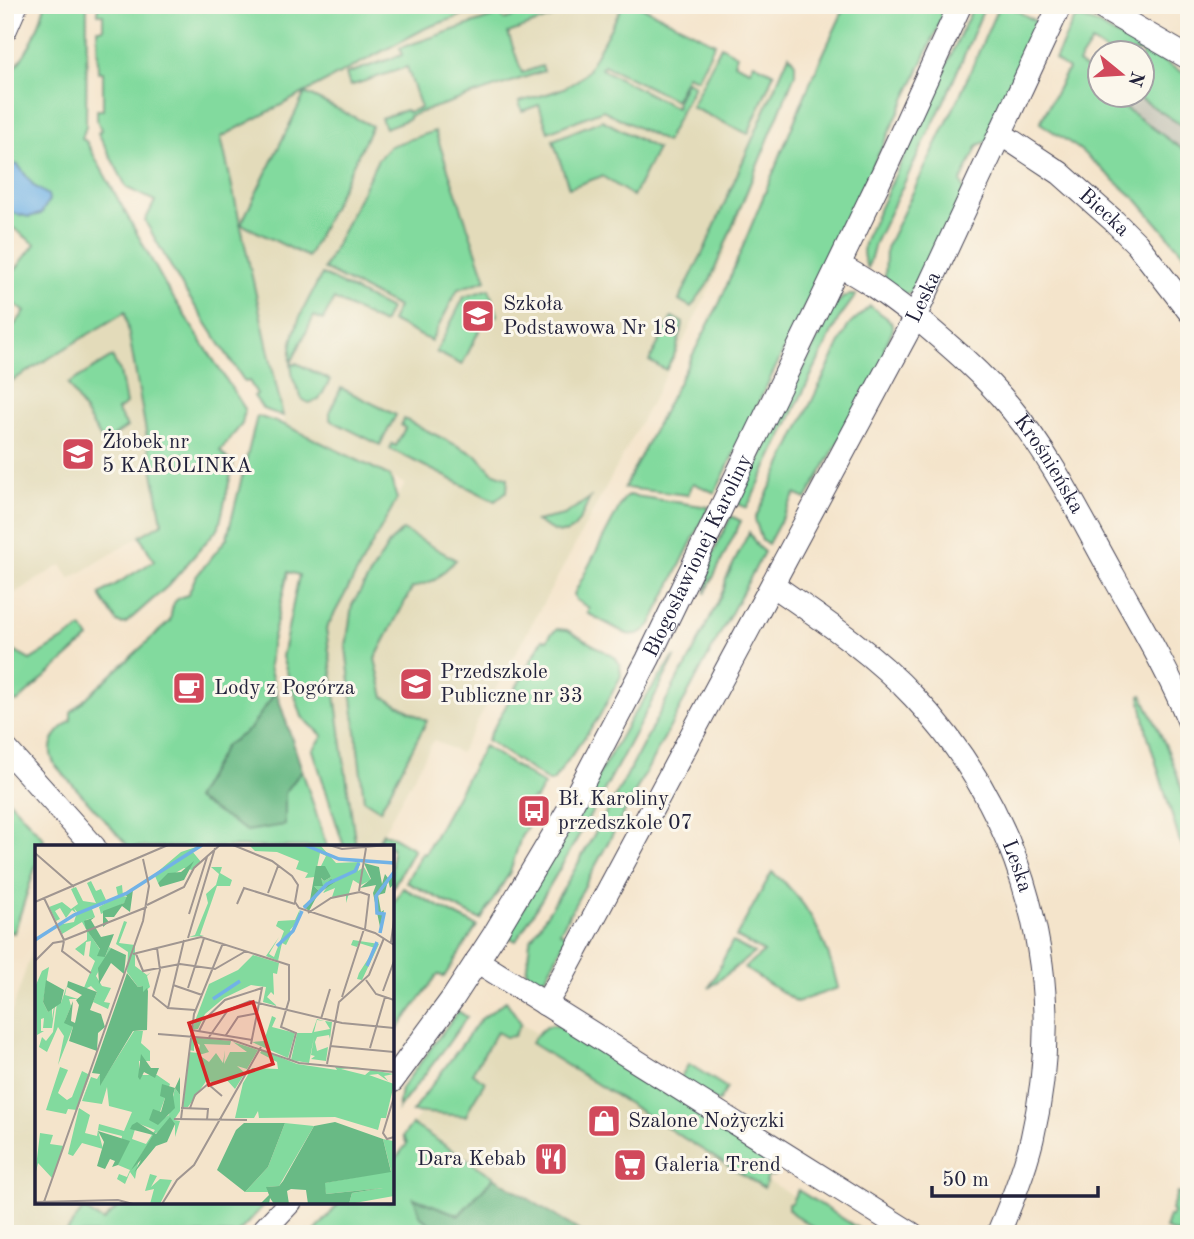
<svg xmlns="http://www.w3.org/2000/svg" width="1194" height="1239" font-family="'Old Standard TT',serif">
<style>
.built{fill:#e3dbba}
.industrial{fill:#c6c5b8}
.green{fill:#82da9e;stroke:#527e6c;stroke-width:2}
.forest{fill:#69ba85;stroke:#466e60;stroke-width:2}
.water{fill:#71b2e6;stroke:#4a6a90;stroke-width:2}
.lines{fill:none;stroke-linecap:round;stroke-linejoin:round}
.minor-casing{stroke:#423f51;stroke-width:25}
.minor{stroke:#fff;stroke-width:23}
.labels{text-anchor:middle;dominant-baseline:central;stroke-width:6;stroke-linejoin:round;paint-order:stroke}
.street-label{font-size:21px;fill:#22223b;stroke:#fbf7ec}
.poi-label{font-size:21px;fill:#22223b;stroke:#fbf7ec;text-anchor:start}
.inset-river{fill:none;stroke:#71b2e6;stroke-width:3.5}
.inset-road{fill:none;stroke:#a09691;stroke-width:2}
.view{fill:#d62828;fill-opacity:0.15;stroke:#d62828;stroke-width:3.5}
.inset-edge{fill:none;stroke:#22223b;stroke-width:3.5}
</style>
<rect width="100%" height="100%" fill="#fbf7ec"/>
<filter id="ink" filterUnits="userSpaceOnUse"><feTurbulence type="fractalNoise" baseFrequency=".0143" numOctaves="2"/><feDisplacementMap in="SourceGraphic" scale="14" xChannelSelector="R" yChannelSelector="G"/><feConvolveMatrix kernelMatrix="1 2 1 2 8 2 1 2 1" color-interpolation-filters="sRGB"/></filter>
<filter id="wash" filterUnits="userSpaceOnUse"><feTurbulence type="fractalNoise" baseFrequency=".00686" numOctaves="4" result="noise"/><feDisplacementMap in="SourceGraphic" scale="28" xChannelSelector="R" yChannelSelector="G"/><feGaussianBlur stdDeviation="1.57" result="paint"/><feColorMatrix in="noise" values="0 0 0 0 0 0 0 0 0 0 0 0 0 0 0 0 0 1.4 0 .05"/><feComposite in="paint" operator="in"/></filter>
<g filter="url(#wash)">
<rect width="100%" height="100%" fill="#f4e4cb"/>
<path class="built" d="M 491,5 L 613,5 L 789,91 L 713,281 L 678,352 L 566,562 L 460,753 L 434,740 L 375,847 L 356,847 L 326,629 L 405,484 L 285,425 L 221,137 L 426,28 Z
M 125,311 L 162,523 L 70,579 L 61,565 L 5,599 L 5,385 Z
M 37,936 L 37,1202 L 124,1202 L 103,1221 L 70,1225 L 65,1234 L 5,1234 L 5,1032 Z
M 503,1012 L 769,1181 L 857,1234 L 584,1234 L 412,1124 Z"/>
<path class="industrial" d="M 1142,94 L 1189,102 L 1189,154 L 1105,95 Z"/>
<path class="green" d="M 45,5 L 87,5 L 86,126 L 82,139 L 86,141 L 167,288 L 245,409 L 242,424 L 220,451 L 233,465 L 219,527 L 169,585 L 126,623 L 121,624 L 117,622 L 101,597 L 100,594 L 154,561 L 140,536 L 162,523 L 125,312 L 5,385 L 5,336 L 25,312 L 5,297 L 5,283 L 35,244 L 5,222 L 5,80 C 27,54 36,38 45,5 Z
M 98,5 L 492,5 L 426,28 L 221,137 L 283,416 L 263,409 L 254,396 L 257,394 L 249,381 L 245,382 L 183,288 L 145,221 L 155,201 L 127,188 L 98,133 L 101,130 L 97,120 L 97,110 L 103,110 L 103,72 L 98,72 L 97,29 L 103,29 L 103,14 L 98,14 Z
M 547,5 L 571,5 L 572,10 L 508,33 L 522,73 L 542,66 L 544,71 L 409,116 L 409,119 L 385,128 L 381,118 L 406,110 L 408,112 L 421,108 L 407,67 L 350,86 L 346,74 L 402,55 L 400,48 L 501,14 L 504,20 Z
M 623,5 L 638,5 L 715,43 L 697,79 L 687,75 L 675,100 L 604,65 L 601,69 L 676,108 L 677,101 L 686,81 L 694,85 L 666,142 L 603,110 L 548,132 L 539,105 L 522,111 L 519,102 C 542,95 573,90 588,70 Z
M 859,5 L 948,5 L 913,83 L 715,493 L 693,483 L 688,495 L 624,488 L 720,302 L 810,83 L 843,11 Z
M 974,5 L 985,6 L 948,93 L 875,243 L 868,268 C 862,259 862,250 865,240 Z
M 999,5 L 1007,5 L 1042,25 L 989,141 L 978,145 L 961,181 L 965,193 L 917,291 L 904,294 L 885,282 L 886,248 L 960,95 Z
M 1076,19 L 1083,19 L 1093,22 L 1189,76 L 1189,122 L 1181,125 L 1135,95 L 1142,94 L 1142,52 L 1107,52 L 1092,42 L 1078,63 L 1099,78 L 1100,94 L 1107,95 L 1189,154 L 1189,260 L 1138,201 L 1079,149 L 1040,123 L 1068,69 L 1055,60 L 1073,21 Z
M 721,46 L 737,55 L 734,63 L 750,70 L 754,63 L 774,73 L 748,134 L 691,107 Z
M 789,55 L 795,63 L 795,74 L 710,281 L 691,307 L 679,300 L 706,246 Z
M 305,93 L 372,126 L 308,257 L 241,224 Z
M 602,120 L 657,149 L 633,196 L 602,176 L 569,188 L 553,140 Z
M 435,131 L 486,280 L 458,289 L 431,341 L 391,321 L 398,307 L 324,269 L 378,159 L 390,146 Z
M 322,274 L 390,309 L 383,324 L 334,299 L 323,320 L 314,316 L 291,363 C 288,331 308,301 322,274 Z
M 489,289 L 498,315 L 484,321 L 462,365 L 436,352 L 464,297 Z
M 850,295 L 856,295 L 838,320 L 747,508 L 738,504 L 830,312 L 842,298 Z
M 870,306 L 887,318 L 891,322 L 893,330 L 884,348 L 889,353 L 806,499 L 795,494 L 768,544 L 762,541 L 755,519 L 848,326 Z
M 672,317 L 683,323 L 676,351 L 666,370 L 649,361 Z
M 112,357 L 120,371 L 126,404 L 117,410 L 127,427 L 114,436 L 120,447 L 113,451 L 106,440 L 103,442 L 68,384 Z
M 296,363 L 330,380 L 319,400 L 309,403 L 302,399 L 293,379 L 291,363 L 295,365 Z
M 341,388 L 396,415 L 380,445 L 330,420 L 330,411 Z
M 257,416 L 285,425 L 390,476 L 397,499 L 326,629 L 356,847 L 344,847 L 313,750 L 323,736 L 302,717 L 282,657 L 299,575 L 288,572 L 271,646 L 269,667 L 276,691 L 250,729 L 225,746 L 285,824 L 285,793 L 302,770 L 327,847 L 129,847 L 55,765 C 44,745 56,732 71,720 L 71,712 L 170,621 C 173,605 171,599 188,595 L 195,578 L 227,538 Z
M 404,419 L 478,456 L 492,472 L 508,478 L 507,491 L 495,501 L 390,449 L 392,444 L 396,446 L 405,428 L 401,425 Z
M 628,495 L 709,507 L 651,624 C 645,632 637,636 627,634 L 587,613 L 589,608 L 576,600 L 574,594 L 623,500 Z
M 590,498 C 583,512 576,538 557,532 C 550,530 543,525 536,521 L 564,515 Z
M 731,516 L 741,521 L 705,594 L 713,554 Z
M 403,530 L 456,560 L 435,580 L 412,588 L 375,659 L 384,697 L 427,721 L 380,810 L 364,800 L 346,647 L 352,605 L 390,542 Z
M 749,532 L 758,547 L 764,552 L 560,932 L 567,937 L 546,977 C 538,980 533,978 526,974 L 530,941 L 571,876 L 626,777 L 680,674 L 686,667 L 724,589 L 726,579 Z
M 82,628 L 89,638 L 17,702 L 5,699 L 5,646 L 30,660 Z
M 557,629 L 567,630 L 616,658 L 620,665 L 621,676 L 599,717 L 553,781 L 549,782 L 487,740 L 543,639 L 547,640 L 551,634 Z
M 674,657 L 675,657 C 625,753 574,849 516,941 L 507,936 L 631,718 Z
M 1142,695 C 1161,734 1183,778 1189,822 C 1190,834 1189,848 1189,860 L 1179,839 L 1147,733 L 1140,696 Z
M 484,746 L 544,785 L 535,800 L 533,798 L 523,815 L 531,820 L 521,837 L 510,872 L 481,920 L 406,882 L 422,853 L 425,854 Z
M 5,796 L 44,839 L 42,847 L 37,847 L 37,862 L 14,933 L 5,930 Z
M 383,833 L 390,835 L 414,849 L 392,889 L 392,847 L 375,847 Z
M 772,872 C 808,899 828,944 838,988 L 797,1002 L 744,968 L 764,952 L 736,937 Z
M 403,888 L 477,926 L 444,977 L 438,974 L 392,1037 L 392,905 Z
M 732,942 L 754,953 L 709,988 Z
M 506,1001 L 521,1023 L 514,1036 L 506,1037 L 497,1032 L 472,1073 L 485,1082 L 472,1103 L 466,1116 L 412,1112 L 480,1020 Z
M 458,1011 L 467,1017 L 442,1052 L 398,1109 L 401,1089 Z
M 552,1025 L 562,1026 L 767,1155 L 773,1166 L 774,1176 L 768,1176 L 764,1188 L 531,1043 C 536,1035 542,1027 552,1025 Z
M 689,1064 L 727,1088 L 718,1102 L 680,1078 Z
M 412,1124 L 494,1177 L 459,1215 L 421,1217 L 443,1234 L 313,1234 L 340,1202 L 392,1202 L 392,1163 L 407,1144 L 403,1136 Z
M 798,1190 L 867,1234 L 824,1234 L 793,1214 L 788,1209 L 788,1204 L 792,1203 L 794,1197 Z
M 1177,1193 L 1189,1197 L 1189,1204 L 1179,1234 L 1165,1229 L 1169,1216 L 1171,1217 L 1173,1212 L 1171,1210 Z
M 124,1202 L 267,1202 L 237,1234 L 65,1234 L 83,1209 L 103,1221 Z"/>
<path class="forest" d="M 276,691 L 302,770 L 285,793 L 285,825 L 247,831 L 195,799 L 225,746 L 250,729 Z
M 494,1177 L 584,1234 L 443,1234 L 421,1217 L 414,1198 L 459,1215 Z"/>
<path class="water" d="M 10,164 L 18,165 L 34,186 L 48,195 L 49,200 L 41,214 L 29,217 L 5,211 L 5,167 Z"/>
</g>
<g filter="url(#ink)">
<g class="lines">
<defs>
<g id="minor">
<path d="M 1097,5 L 1189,58"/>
<path d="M 5,30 L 16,5"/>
<path id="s1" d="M 1001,134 L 1060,173 L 1114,221 L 1137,244 L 1189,311"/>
<path id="s2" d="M 839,266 C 867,279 893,300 918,319 C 950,346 983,374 1010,407 C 1052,457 1081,518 1113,575 C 1139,622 1168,670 1189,721"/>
<path id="s3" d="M 773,585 C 822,619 873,653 914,697 C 1026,816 1069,980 1032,1139 C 1024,1172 1011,1203 998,1234"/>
<path d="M 5,748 L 94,847"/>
<path d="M 477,961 L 912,1234"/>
<path id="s4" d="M 545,1004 L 562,977 L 909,329 L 1060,5"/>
<path id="s5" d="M 392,1081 L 453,998 L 494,935 L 568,811 L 648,659 L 885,169 L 960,5"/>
<path d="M 260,1234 L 290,1202"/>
</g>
</defs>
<use href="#minor" class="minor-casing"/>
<use href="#minor" class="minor"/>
</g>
</g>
<defs>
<symbol id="school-square" viewBox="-11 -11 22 22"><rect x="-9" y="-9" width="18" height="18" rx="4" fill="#d1495b" stroke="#fbf7ec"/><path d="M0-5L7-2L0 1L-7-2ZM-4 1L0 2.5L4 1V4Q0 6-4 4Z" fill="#fff"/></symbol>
<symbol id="cafe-square" viewBox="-11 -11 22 22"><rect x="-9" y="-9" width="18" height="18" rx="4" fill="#d1495b" stroke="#fbf7ec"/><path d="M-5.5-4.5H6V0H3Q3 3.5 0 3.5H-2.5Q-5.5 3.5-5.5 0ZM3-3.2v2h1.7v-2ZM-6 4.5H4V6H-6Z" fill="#fff"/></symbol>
<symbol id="bus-square" viewBox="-11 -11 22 22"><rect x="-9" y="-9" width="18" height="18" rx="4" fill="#d1495b" stroke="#fbf7ec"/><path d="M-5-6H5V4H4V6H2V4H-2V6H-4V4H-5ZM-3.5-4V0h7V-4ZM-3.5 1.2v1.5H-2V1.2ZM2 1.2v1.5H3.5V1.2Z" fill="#fff"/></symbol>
<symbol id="shop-square" viewBox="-11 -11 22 22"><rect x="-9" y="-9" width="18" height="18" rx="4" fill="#d1495b" stroke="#fbf7ec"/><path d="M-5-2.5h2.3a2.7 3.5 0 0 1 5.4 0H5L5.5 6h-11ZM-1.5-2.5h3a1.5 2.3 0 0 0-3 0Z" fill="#fff"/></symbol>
<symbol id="restaurant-square" viewBox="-11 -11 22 22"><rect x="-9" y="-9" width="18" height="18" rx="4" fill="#d1495b" stroke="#fbf7ec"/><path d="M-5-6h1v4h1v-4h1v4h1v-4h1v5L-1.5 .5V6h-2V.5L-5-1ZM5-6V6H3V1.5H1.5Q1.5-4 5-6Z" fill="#fff"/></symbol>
<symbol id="supermarket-square" viewBox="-11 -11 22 22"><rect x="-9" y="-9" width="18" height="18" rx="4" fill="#d1495b" stroke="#fbf7ec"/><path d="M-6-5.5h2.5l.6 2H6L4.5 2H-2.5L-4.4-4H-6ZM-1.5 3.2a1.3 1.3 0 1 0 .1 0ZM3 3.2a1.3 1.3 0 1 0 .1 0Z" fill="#fff"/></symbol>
</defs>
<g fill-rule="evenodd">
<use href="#school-square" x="459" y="297" width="38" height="38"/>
<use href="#school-square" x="59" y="435" width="38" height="38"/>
<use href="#school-square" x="397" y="665" width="38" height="38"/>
<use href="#cafe-square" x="170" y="669" width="38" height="38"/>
<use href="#bus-square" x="515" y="792" width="38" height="38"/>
<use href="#shop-square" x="585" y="1102" width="38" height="38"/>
<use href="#restaurant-square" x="532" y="1140" width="38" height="38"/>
<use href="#supermarket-square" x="611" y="1146" width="38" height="38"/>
</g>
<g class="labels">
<g class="street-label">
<text stroke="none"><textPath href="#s1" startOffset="130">Biecka</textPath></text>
<text stroke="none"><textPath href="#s4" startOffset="802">Leska</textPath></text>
<text stroke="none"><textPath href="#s2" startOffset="292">Krośnieńska</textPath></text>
<text stroke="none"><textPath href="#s5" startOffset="609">Błogosławionej Karoliny</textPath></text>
<text stroke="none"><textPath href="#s3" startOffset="380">Leska</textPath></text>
</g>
<g class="poi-label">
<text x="503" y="304">Szkoła<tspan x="503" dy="24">Podstawowa Nr 18</tspan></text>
<text x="102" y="442">Żłobek nr<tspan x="102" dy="24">5 KAROLINKA</tspan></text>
<text x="440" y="672">Przedszkole<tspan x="440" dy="24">Publiczne nr 33</tspan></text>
<text x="214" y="688">Lody z Pogórza</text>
<text x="558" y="799">Bł. Karoliny<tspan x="558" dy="24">przedszkole 07</tspan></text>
<text x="628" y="1121">Szalone Nożyczki</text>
<text x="526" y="1159" text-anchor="end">Dara Kebab</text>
<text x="654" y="1165">Galeria Trend</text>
</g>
</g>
<g transform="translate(35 845)">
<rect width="359" height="359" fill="#f4e4cb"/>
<path d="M 214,0 L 285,0 L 301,18 L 325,17 L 323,26 L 329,22 L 336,35 L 326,40 L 318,35 L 311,58 L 311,51 L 297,52 L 300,43 L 288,48 L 296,36 L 285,47 L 280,42 L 277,45 L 285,33 L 289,36 L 296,32 L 286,21 L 291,11 L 285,8 L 280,32 L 270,33 L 273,28 L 261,24 L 264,16 L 242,7 L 220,6 ZM 161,2 L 157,6 L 166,17 L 157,25 L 149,23 L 123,38 L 120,31 L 114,34 L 146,7 ZM 176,22 L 187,22 L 185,28 L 197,35 L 195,41 L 182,41 L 165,90 L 169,91 L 154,92 L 160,90 L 173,58 L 171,49 L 181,40 L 184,29 ZM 56,36 L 61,46 L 66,44 L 71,55 L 57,64 L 60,72 L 51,75 L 51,84 L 47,77 L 27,89 L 23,80 L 39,77 L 42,67 L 39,63 L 41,68 L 37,65 L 31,73 L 25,63 L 20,66 L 25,74 L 21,76 L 14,62 L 27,57 L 36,64 L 43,59 L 36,44 L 41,42 L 48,56 L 61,58 L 52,38 ZM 87,40 L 88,51 L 93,52 L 89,58 L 66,69 L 64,62 L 83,51 L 81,42 ZM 265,64 L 263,76 L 255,85 L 257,88 L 251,100 L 247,98 L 243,116 L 231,111 L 244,92 L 234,109 L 239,112 L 249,86 L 241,81 L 243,76 L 260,75 ZM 89,76 L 92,77 L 84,98 L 100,100 L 100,121 L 112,130 L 116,127 L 112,131 L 115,142 L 108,148 L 108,141 L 103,142 L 92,127 L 93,107 L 81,99 ZM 52,85 L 70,112 L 74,102 L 76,103 L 61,131 L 67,141 L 76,143 L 69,157 L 75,158 L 73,164 L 58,157 L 62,147 L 56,141 L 48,145 L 60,116 L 54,111 L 56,96 L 51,97 L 49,111 L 40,104 L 52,95 ZM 318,95 L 344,99 L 327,135 L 322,134 L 324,128 L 340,103 L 324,98 L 322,102 L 316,100 ZM 218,110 L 244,118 L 242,129 L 238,128 L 239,150 L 236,147 L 232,152 L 242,161 L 228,157 L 231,142 L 216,140 L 189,153 L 170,169 L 163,184 L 157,184 L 174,139 L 203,125 ZM 14,122 L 8,157 L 13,167 L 17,161 L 17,174 L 19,161 L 20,161 L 17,183 L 8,183 L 9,173 L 6,174 L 6,186 L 9,186 L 2,190 L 0,142 L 7,126 ZM 32,140 L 30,150 L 43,154 L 34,154 L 36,161 L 30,176 L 38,182 L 23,220 L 29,191 L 23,182 L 12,207 L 4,202 L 7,192 L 11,196 L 18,187 L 22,158 L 26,158 ZM 237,171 L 241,173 L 237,182 L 260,188 L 253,213 L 217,197 L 229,196 ZM 282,174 L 289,176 L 282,175 L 279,187 L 295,184 L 290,176 L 297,177 L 295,194 L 294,190 L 282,192 L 280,197 L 282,206 L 293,202 L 291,216 L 276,214 L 280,211 L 276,210 L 279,192 L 274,218 L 256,215 L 262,188 L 277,188 ZM 99,186 L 108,186 L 106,198 L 115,206 L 115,216 L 104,216 L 104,230 L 122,230 L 135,239 L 121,278 L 134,270 L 140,243 L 145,250 L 145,266 L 139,275 L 145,276 L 140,292 L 140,279 L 119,289 L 104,313 L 100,334 L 95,327 L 90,339 L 82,334 L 84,329 L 92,332 L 95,325 L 83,320 L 87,291 L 63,285 L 68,304 L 47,298 L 38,311 L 33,309 L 44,263 L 55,270 L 50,288 L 62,291 L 64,279 L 89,286 L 97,267 L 74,261 L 72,242 L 67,259 L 47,256 L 56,232 L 62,234 L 65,229 L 65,240 ZM 102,278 L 120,285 L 111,299 L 97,294 ZM 156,192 L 196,196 L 195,200 L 169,199 L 174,207 L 164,210 L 174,217 L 181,208 L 188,218 L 190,205 L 189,219 L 195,207 L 212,207 L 198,197 L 223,205 L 212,224 L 202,221 L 210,228 L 200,244 L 190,233 L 181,239 L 172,235 L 153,262 L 148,262 L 154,207 L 163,208 L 165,200 L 159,196 L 159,206 L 154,205 ZM 227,205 L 262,219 L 302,225 L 300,222 L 326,222 L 306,224 L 330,230 L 336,225 L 359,229 L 349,231 L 353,236 L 343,229 L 334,230 L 359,239 L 351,273 L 346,273 L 343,285 L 300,272 L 224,273 L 223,266 L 219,273 L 200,273 L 208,238 L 217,223 L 243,224 L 242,217 L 225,208 ZM 25,222 L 33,225 L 23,248 L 32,255 L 37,252 L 47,226 L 55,230 L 42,265 L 33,264 L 31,269 L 11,265 ZM 250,278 L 279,281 L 244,341 L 232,342 L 233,347 L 210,347 L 233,322 ZM 5,288 L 18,290 L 15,299 L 29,301 L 17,333 L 3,318 L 0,331 ZM 348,294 L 358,296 L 359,351 L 314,359 L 317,348 L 348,343 L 291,349 L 289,338 L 356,326 ZM 115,329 L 122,331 L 116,342 L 125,334 L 137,335 L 125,359 L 115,359 L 119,344 L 110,346 Z" fill="#82da9e" fill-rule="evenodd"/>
<path d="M 159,16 L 149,35 L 125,42 L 123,38 L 133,28 L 146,27 ZM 329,18 L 344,22 L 347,39 L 350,29 L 353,33 L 359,28 L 359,39 L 355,43 L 353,35 L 350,48 L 343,50 L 346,67 L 349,65 L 345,82 L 338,48 L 341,40 L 325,43 L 336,34 ZM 281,21 L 290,21 L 296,32 L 289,36 L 286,33 L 288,41 L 279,41 L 284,46 L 296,34 L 300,37 L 283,49 L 274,66 L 268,61 L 275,55 ZM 98,45 L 95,67 L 87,61 L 79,72 L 70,72 L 74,77 L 68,82 L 68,66 L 89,58 L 92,51 L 87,49 ZM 60,72 L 56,75 L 66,92 L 79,89 L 70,112 L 62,111 L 65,104 L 51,84 L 49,76 ZM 76,103 L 91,110 L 89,129 L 76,118 L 64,139 L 63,123 ZM 92,128 L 103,142 L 108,141 L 108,147 L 112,143 L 113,146 L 112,185 L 98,186 L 65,241 L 65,229 L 57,228 ZM 11,135 L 29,145 L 26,158 L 13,167 L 8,157 ZM 33,136 L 62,147 L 55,165 L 66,169 L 70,182 L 63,188 L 62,206 L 34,196 L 38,182 L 29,178 L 38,156 L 36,176 L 40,178 L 44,160 L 41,155 L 47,150 L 32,142 ZM 106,209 L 116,223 L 124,223 L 120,233 L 109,227 L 105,235 L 103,232 ZM 145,232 L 145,250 L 140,243 L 138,250 L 140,263 L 123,280 L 114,275 L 118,264 L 126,267 L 130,253 L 125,251 L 127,239 L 140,243 ZM 135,272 L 140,279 L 132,297 L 121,301 L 99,328 L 106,315 L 96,325 L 118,290 L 95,284 L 97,280 L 102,277 L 121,289 ZM 300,277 L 348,294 L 356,327 L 290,338 L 291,349 L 348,343 L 317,348 L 314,359 L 273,359 L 271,345 L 256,344 L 252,346 L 254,359 L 239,359 L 235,353 L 234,359 L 226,358 L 234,350 L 231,342 L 244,341 L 248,336 L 279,281 ZM 209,278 L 250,278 L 233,322 L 210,347 L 182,325 L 201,285 ZM 63,286 L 95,296 L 83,320 L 77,322 L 80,316 L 75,314 L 70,324 L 62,321 L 69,297 Z" fill="#69ba85"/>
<path class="inset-river" d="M 270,0 L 304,14 L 359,18M 269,63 L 292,39 L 320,26 L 324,18M 345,88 L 349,69 L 342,68 L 341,51 L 359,27M 0,95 L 39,70 L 92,48 L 167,0M 242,101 L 258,86 L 267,66M 332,121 L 342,97M 178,154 L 205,136"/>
<path class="inset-road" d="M 198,0 L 237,16 L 257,31 L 263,40 L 260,57 L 264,63 L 340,88 L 359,100M 294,0 L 307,4 L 353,0M 0,8 L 39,42M 324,46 L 331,3M 325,47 L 334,50 L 330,84M 233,48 L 243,21M 9,53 L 29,95M 0,57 L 133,0M 202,59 L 209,43 L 260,59M 112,60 L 149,42 L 159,23 L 185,0M 273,68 L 296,53 L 325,47M 154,69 L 172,12M 153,93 L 180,3M 29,95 L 112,62M 149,95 L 133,163 L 160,165M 29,96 L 27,106 L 56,128M 356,97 L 359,75M 122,103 L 125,125 L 118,151 L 133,163M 98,109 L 166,92 L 254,120 L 254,155 L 246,182 L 261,188 L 254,215M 101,109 L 108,126 L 145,119 L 180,124 L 211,106M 0,116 L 18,98 L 29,96M 331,135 L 341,149 L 359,155M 138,140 L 167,150M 153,143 L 169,93M 348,146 L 359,116M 307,152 L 329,84M 286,174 L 295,144M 157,185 L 217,195M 164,186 L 170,174 L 190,155 L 227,143 L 216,199M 123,189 L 197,195 L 264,218 L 359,227M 191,190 L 203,172 L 223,168M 174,192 L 193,165 L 215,156 L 307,178 L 359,183M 295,201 L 359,207M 335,203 L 350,152M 292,219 L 304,157 L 334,130 L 349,93M 359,252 L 348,288 L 352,294 L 359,292M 146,263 L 173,264 L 172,275M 155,263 L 160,250 L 173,239 L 187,251M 139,274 L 212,275M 146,274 L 159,169 L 188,98M 0,357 L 83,355 L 98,359M 9,357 L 108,76 L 114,41 L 108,14M 127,359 L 142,335 L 159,320 L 226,202"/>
<path class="view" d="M 218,157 L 238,219 L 174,240 L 154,178 Z"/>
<rect width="359" height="359" class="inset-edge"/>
</g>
<rect width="1194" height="1239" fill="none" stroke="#fbf7ec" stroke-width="28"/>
<g transform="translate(1121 74) rotate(108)"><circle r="33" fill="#fbf7ec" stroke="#a4a2a5" stroke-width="2"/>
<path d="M0-5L12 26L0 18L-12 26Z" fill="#d1495b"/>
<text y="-10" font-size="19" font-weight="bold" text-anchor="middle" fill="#22223b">N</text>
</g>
<path d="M932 1186v10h166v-10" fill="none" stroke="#22223b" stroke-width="3.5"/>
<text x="942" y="1186" font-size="21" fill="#22223b" stroke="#fbf7ec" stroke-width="5" paint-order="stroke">50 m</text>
</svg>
